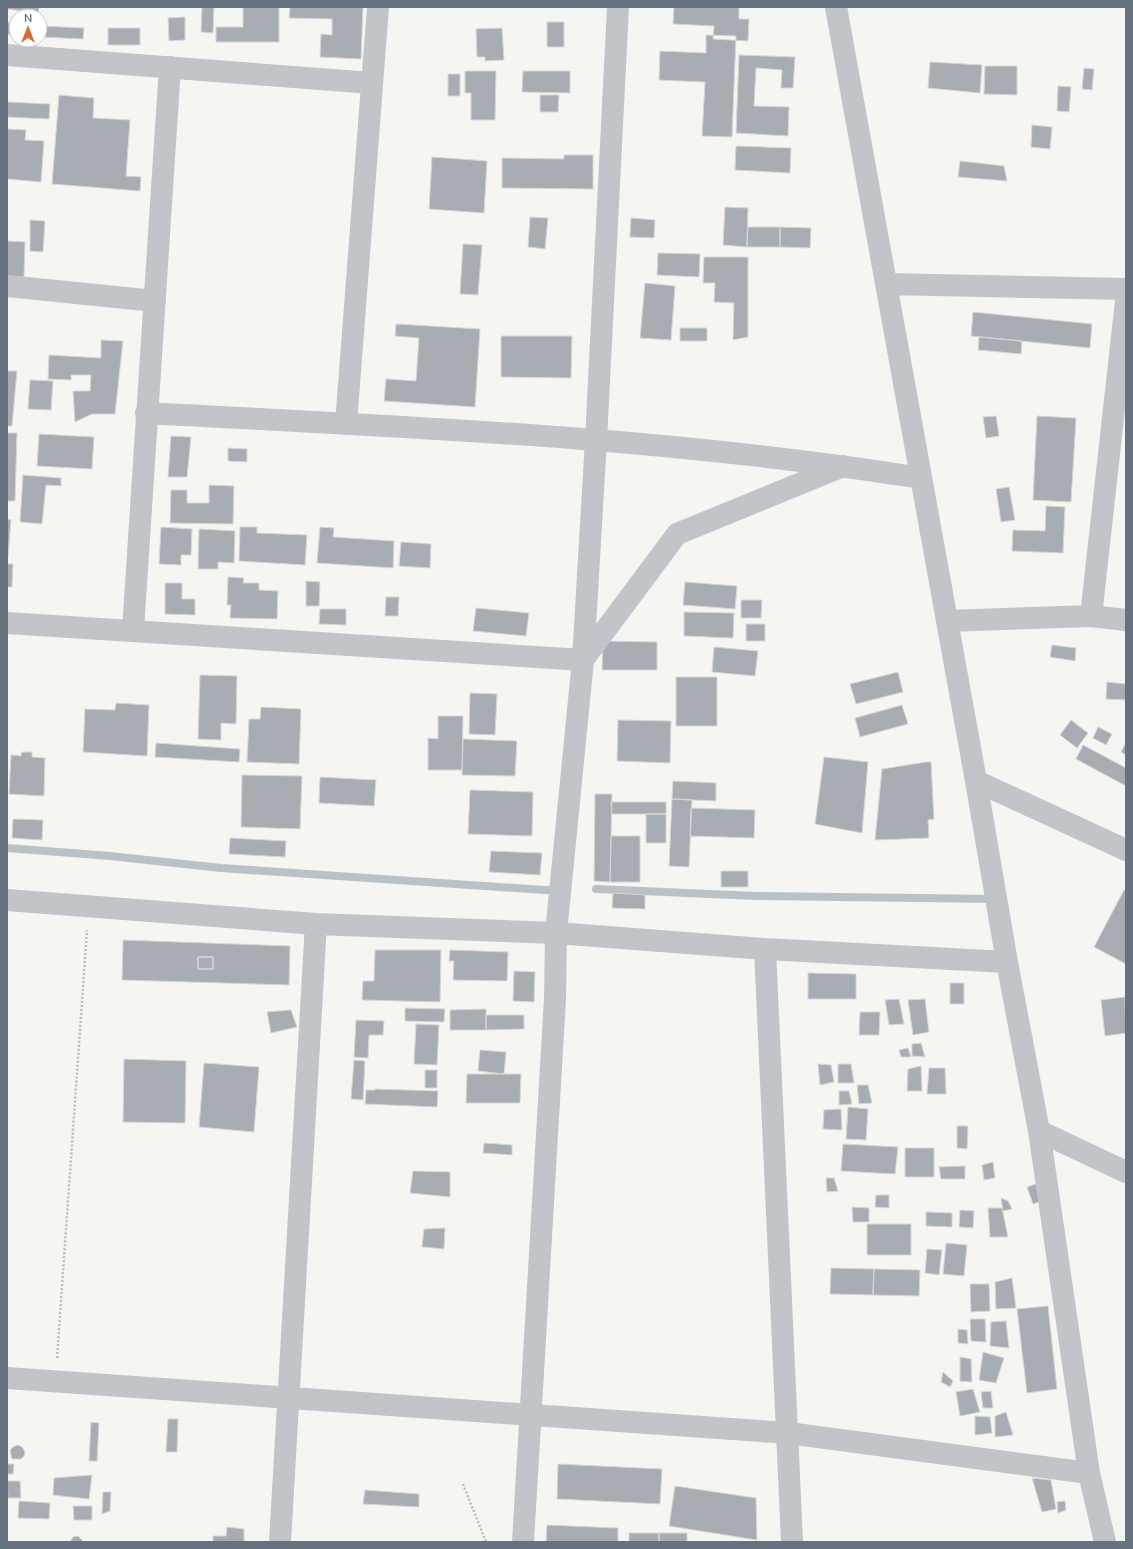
<svg xmlns="http://www.w3.org/2000/svg" width="1133" height="1549" font-family="'Nunito Sans',sans-serif">
<style>
.lines{fill:none;stroke-linecap:round;stroke-linejoin:round}
.stream{stroke:#b9c2c7;stroke-width:8}
.building{fill:#a8adb4;stroke:#d7d7d5;fill-rule:evenodd}
.path{stroke:#b9bbbe;stroke-width:2.5;stroke-dasharray:2 2;stroke-linecap:butt}
.minor{stroke:#c1c4c8;stroke-width:22}
</style>
<rect width="100%" height="100%" fill="#f5f6f2"/>
<g class="lines">
<path class="stream" d="M 7,848 L 110,856 L 221,868 L 559,891
M 596,889 L 756,896 L 995,899"/>
</g>
<path class="building" d="M 7,7 L 39,7 L 38,13 L 7,9 Z
M 202,7 L 214,7 L 213,33 L 201,32 Z
M 243,7 L 279,7 L 279,42 L 216,42 L 216,27 L 243,27 Z
M 290,7 L 363,7 L 361,59 L 320,57 L 321,34 L 332,35 L 332,19 L 289,18 Z
M 674,7 L 739,7 L 739,19 L 749,19 L 748,41 L 713,39 L 714,26 L 673,24 Z
M 185,17 L 185,40 L 169,41 L 168,18 Z
M 547,22 L 564,22 L 564,47 L 547,47 Z
M 7,23 L 16,23 L 16,35 L 7,34 Z
M 42,26 L 84,28 L 83,39 L 41,37 Z
M 108,28 L 140,28 L 140,45 L 108,45 Z
M 502,28 L 504,60 L 485,61 L 485,57 L 477,57 L 476,29 Z
M 706,35 L 736,36 L 732,137 L 702,136 L 705,82 L 659,80 L 660,51 L 706,53 Z
M 739,55 L 795,57 L 793,88 L 781,88 L 782,70 L 756,68 L 754,106 L 789,107 L 788,136 L 736,133 Z
M 930,62 L 982,65 L 980,93 L 928,88 Z
M 985,66 L 1017,66 L 1017,95 L 984,94 Z
M 1084,68 L 1094,69 L 1092,90 L 1082,89 Z
M 465,71 L 496,71 L 495,120 L 471,120 L 471,93 L 465,93 Z
M 523,71 L 570,71 L 570,93 L 522,92 Z
M 448,74 L 460,74 L 460,96 L 448,96 Z
M 1058,86 L 1071,87 L 1069,112 L 1057,111 Z
M 59,95 L 94,98 L 93,118 L 130,120 L 126,176 L 141,177 L 140,191 L 52,184 Z
M 540,95 L 559,95 L 558,112 L 540,112 Z
M 7,102 L 50,104 L 49,119 L 7,117 Z
M 1032,125 L 1052,127 L 1050,149 L 1031,147 Z
M 7,129 L 26,130 L 25,140 L 44,141 L 41,182 L 7,179 Z
M 736,146 L 791,148 L 790,173 L 735,170 Z
M 564,155 L 593,155 L 593,189 L 502,188 L 502,158 L 564,159 Z
M 432,157 L 487,161 L 484,213 L 429,209 Z
M 960,161 L 1004,166 L 1007,181 L 958,177 Z
M 725,207 L 748,208 L 747,247 L 723,245 Z
M 530,217 L 548,218 L 545,249 L 528,247 Z
M 631,218 L 655,220 L 654,238 L 630,237 Z
M 30,220 L 45,221 L 43,252 L 30,251 Z
M 748,227 L 780,227 L 780,247 L 747,247 Z
M 780,227 L 811,228 L 810,248 L 780,247 Z
M 7,241 L 25,242 L 24,277 L 7,277 Z
M 463,244 L 482,245 L 478,295 L 460,294 Z
M 658,253 L 700,254 L 699,277 L 657,275 Z
M 704,257 L 748,257 L 748,337 L 733,340 L 734,303 L 714,302 L 715,283 L 703,283 Z
M 645,283 L 675,286 L 671,340 L 640,338 Z
M 973,312 L 1092,324 L 1090,348 L 971,336 Z
M 396,324 L 480,329 L 475,407 L 384,401 L 386,379 L 416,381 L 419,338 L 395,336 Z
M 680,328 L 707,328 L 707,341 L 680,341 Z
M 501,336 L 572,336 L 571,378 L 501,377 Z
M 979,337 L 1022,341 L 1021,354 L 978,350 Z
M 101,340 L 123,341 L 115,414 L 92,414 L 75,422 L 73,391 L 90,391 L 91,375 L 71,375 L 71,380 L 48,379 L 49,355 L 101,358 Z
M 7,371 L 17,371 L 12,426 L 7,426 Z
M 30,380 L 53,381 L 51,410 L 28,409 Z
M 996,416 L 999,436 L 986,438 L 983,417 Z
M 1037,416 L 1076,418 L 1071,502 L 1033,500 Z
M 7,433 L 17,433 L 15,501 L 7,501 Z
M 39,434 L 94,437 L 92,469 L 37,466 Z
M 171,436 L 191,437 L 187,477 L 168,477 Z
M 228,448 L 247,449 L 247,462 L 228,461 Z
M 23,475 L 61,478 L 61,486 L 46,485 L 42,524 L 20,522 Z
M 209,485 L 234,486 L 233,524 L 170,523 L 171,490 L 187,490 L 187,503 L 209,503 Z
M 1009,487 L 1015,520 L 1001,522 L 996,489 Z
M 1046,506 L 1065,507 L 1063,553 L 1012,551 L 1013,530 L 1045,531 Z
M 7,519 L 11,520 L 8,557 L 7,557 Z
M 161,527 L 192,529 L 191,555 L 181,555 L 181,565 L 159,564 Z
M 240,527 L 257,527 L 257,533 L 307,535 L 305,565 L 239,561 Z
M 320,527 L 334,528 L 333,537 L 394,541 L 393,568 L 317,563 Z
M 199,529 L 235,531 L 234,563 L 218,562 L 218,569 L 198,569 Z
M 401,542 L 431,544 L 430,568 L 399,566 Z
M 7,564 L 13,564 L 12,587 L 7,587 Z
M 228,577 L 244,578 L 243,583 L 259,583 L 259,590 L 278,591 L 277,619 L 230,618 L 231,605 L 227,605 Z
M 306,581 L 320,582 L 319,606 L 306,606 Z
M 685,582 L 737,586 L 735,609 L 683,605 Z
M 165,583 L 182,583 L 182,599 L 195,599 L 195,615 L 165,614 Z
M 386,597 L 399,597 L 398,616 L 385,616 Z
M 741,600 L 762,600 L 761,618 L 741,618 Z
M 476,608 L 529,613 L 526,636 L 473,631 Z
M 320,609 L 346,609 L 346,625 L 319,624 Z
M 684,612 L 734,613 L 733,638 L 684,636 Z
M 746,624 L 765,624 L 765,641 L 746,641 Z
M 603,641 L 657,642 L 657,670 L 602,670 Z
M 1052,645 L 1076,648 L 1075,661 L 1050,657 Z
M 714,647 L 758,651 L 755,676 L 712,672 Z
M 898,672 L 903,692 L 856,704 L 850,684 Z
M 200,675 L 237,676 L 236,724 L 221,723 L 221,740 L 198,739 Z
M 676,677 L 717,677 L 717,726 L 676,726 Z
M 1107,682 L 1126,684 L 1126,700 L 1106,699 Z
M 470,693 L 497,694 L 495,735 L 469,734 Z
M 116,703 L 149,705 L 147,756 L 83,752 L 85,709 L 115,710 Z
M 902,705 L 908,724 L 860,737 L 855,718 Z
M 261,707 L 301,709 L 299,764 L 247,762 L 249,719 L 260,719 Z
M 438,716 L 463,716 L 462,770 L 428,770 L 428,738 L 438,739 Z
M 618,720 L 671,721 L 670,763 L 617,761 Z
M 1071,720 L 1088,733 L 1077,748 L 1060,735 Z
M 1098,727 L 1112,734 L 1106,745 L 1093,738 Z
M 463,739 L 517,741 L 515,776 L 462,775 Z
M 1126,742 L 1126,755 L 1121,752 Z
M 156,743 L 240,749 L 239,762 L 155,757 Z
M 1083,745 L 1126,768 L 1126,786 L 1076,759 Z
M 22,752 L 32,752 L 32,757 L 45,758 L 44,796 L 9,794 L 11,755 L 21,756 Z
M 824,757 L 868,762 L 862,833 L 815,824 Z
M 926,762 L 931,762 L 934,819 L 928,820 L 929,838 L 875,840 L 882,769 Z
M 242,775 L 302,776 L 300,829 L 241,827 Z
M 320,777 L 376,780 L 374,806 L 319,803 Z
M 673,781 L 716,783 L 716,801 L 672,799 Z
M 470,790 L 533,792 L 532,836 L 468,834 Z
M 595,794 L 612,794 L 610,882 L 594,881 Z
M 672,799 L 692,800 L 689,867 L 669,866 Z
M 611,802 L 666,802 L 666,814 L 612,814 Z
M 691,808 L 755,810 L 754,838 L 690,836 Z
M 646,814 L 666,814 L 666,843 L 646,843 Z
M 13,819 L 43,820 L 42,840 L 12,838 Z
M 611,836 L 640,836 L 640,882 L 610,882 Z
M 230,838 L 286,841 L 285,857 L 229,854 Z
M 491,851 L 542,853 L 540,875 L 489,872 Z
M 721,871 L 748,871 L 748,887 L 721,887 Z
M 1124,890 L 1126,891 L 1126,964 L 1094,947 Z
M 613,893 L 645,895 L 645,909 L 612,908 Z
M 123,940 L 290,946 L 289,985 L 122,980 ZM 198,957 L 213,957 L 213,969 L 198,969 Z
M 375,950 L 441,950 L 440,1002 L 362,1000 L 363,981 L 374,981 Z
M 450,950 L 508,952 L 507,981 L 453,980 L 454,961 L 449,961 Z
M 198,957 L 213,957 L 213,969 L 198,969 Z
M 514,971 L 535,972 L 534,1002 L 513,1001 Z
M 808,973 L 856,974 L 856,999 L 808,999 Z
M 950,983 L 964,983 L 964,1004 L 950,1004 Z
M 1125,997 L 1126,1033 L 1105,1036 L 1101,1000 Z
M 899,999 L 904,1024 L 889,1025 L 885,1000 Z
M 925,999 L 929,1032 L 913,1035 L 908,1000 Z
M 405,1008 L 445,1009 L 444,1022 L 405,1021 Z
M 486,1009 L 486,1030 L 450,1030 L 450,1010 Z
M 291,1010 L 297,1027 L 271,1033 L 267,1012 Z
M 860,1012 L 880,1012 L 879,1035 L 859,1035 Z
M 486,1015 L 524,1015 L 524,1029 L 486,1030 Z
M 356,1020 L 384,1021 L 383,1035 L 369,1035 L 368,1058 L 354,1057 Z
M 416,1024 L 439,1025 L 437,1065 L 414,1064 Z
M 921,1043 L 925,1057 L 912,1056 L 912,1044 Z
M 908,1048 L 911,1057 L 901,1057 L 899,1050 Z
M 480,1050 L 506,1052 L 504,1074 L 478,1071 Z
M 124,1059 L 186,1061 L 185,1123 L 123,1122 Z
M 354,1060 L 365,1061 L 363,1100 L 351,1099 Z
M 204,1063 L 259,1067 L 254,1132 L 199,1127 Z
M 818,1064 L 831,1065 L 834,1082 L 820,1085 Z
M 838,1064 L 851,1064 L 854,1083 L 838,1083 Z
M 921,1066 L 922,1091 L 907,1091 L 908,1069 Z
M 929,1068 L 945,1068 L 946,1094 L 927,1094 Z
M 425,1070 L 437,1070 L 437,1088 L 425,1088 Z
M 467,1074 L 521,1074 L 520,1103 L 466,1103 Z
M 857,1085 L 868,1085 L 872,1103 L 859,1104 Z
M 375,1089 L 438,1091 L 437,1107 L 365,1104 L 366,1090 L 375,1090 Z
M 839,1091 L 849,1091 L 852,1104 L 839,1105 Z
M 848,1107 L 868,1109 L 866,1140 L 846,1139 Z
M 841,1109 L 842,1130 L 823,1129 L 824,1110 Z
M 957,1126 L 968,1126 L 967,1149 L 957,1148 Z
M 484,1143 L 512,1145 L 512,1155 L 483,1153 Z
M 843,1144 L 898,1147 L 895,1174 L 841,1171 Z
M 905,1148 L 934,1148 L 934,1177 L 905,1177 Z
M 993,1162 L 995,1178 L 984,1180 L 982,1165 Z
M 965,1166 L 965,1179 L 941,1179 L 939,1167 Z
M 413,1171 L 450,1172 L 450,1197 L 410,1193 Z
M 826,1178 L 834,1178 L 838,1191 L 827,1192 Z
M 1042,1182 L 1047,1199 L 1033,1204 L 1027,1187 Z
M 876,1195 L 889,1195 L 889,1208 L 875,1207 Z
M 1001,1198 L 1008,1201 L 1012,1209 L 1003,1211 Z
M 852,1207 L 869,1208 L 869,1222 L 853,1222 Z
M 988,1208 L 1002,1208 L 1008,1237 L 990,1237 Z
M 960,1210 L 974,1211 L 973,1228 L 959,1227 Z
M 926,1212 L 952,1213 L 952,1227 L 926,1226 Z
M 867,1224 L 911,1224 L 911,1255 L 867,1255 Z
M 445,1228 L 444,1249 L 422,1247 L 424,1229 Z
M 946,1243 L 967,1245 L 964,1276 L 943,1274 Z
M 927,1249 L 942,1250 L 939,1275 L 925,1273 Z
M 831,1268 L 874,1269 L 873,1295 L 830,1294 Z
M 874,1269 L 920,1270 L 919,1296 L 873,1295 Z
M 1012,1278 L 1016,1308 L 996,1309 L 995,1282 Z
M 970,1284 L 989,1284 L 990,1311 L 971,1312 Z
M 1048,1306 L 1057,1389 L 1027,1393 L 1017,1309 Z
M 970,1319 L 985,1319 L 986,1342 L 971,1341 Z
M 1006,1321 L 1009,1348 L 990,1346 L 991,1322 Z
M 958,1329 L 967,1330 L 968,1344 L 958,1343 Z
M 983,1352 L 1004,1358 L 996,1383 L 979,1380 Z
M 960,1357 L 971,1359 L 972,1382 L 960,1381 Z
M 943,1372 L 953,1381 L 950,1387 L 941,1382 Z
M 973,1389 L 980,1412 L 960,1416 L 956,1392 Z
M 991,1391 L 993,1408 L 983,1408 L 981,1392 Z
M 1006,1412 L 1013,1435 L 995,1437 L 995,1416 Z
M 975,1416 L 990,1417 L 992,1433 L 975,1435 Z
M 168,1419 L 178,1419 L 177,1452 L 166,1452 Z
M 91,1422 L 99,1423 L 97,1461 L 89,1461 Z
M 18,1445 L 22,1447 L 25,1452 L 24,1456 L 21,1459 L 12,1459 L 10,1450 L 13,1447 Z
M 7,1464 L 14,1464 L 13,1474 L 7,1474 Z
M 558,1464 L 662,1469 L 660,1504 L 557,1499 Z
M 92,1475 L 89,1499 L 53,1495 L 54,1478 Z
M 1032,1478 L 1051,1480 L 1056,1509 L 1042,1512 Z
M 7,1481 L 20,1481 L 21,1498 L 8,1498 Z
M 675,1486 L 756,1498 L 757,1540 L 669,1526 Z
M 365,1490 L 419,1494 L 419,1507 L 363,1504 Z
M 103,1492 L 111,1492 L 110,1511 L 102,1514 Z
M 19,1501 L 50,1503 L 49,1519 L 18,1518 Z
M 1065,1501 L 1066,1510 L 1058,1513 L 1057,1502 Z
M 73,1506 L 92,1506 L 92,1520 L 74,1520 Z
M 547,1525 L 618,1528 L 618,1542 L 546,1542 Z
M 227,1527 L 244,1529 L 244,1542 L 213,1542 L 213,1536 L 226,1536 Z
M 629,1533 L 659,1533 L 659,1542 L 629,1542 Z
M 659,1533 L 687,1533 L 687,1542 L 659,1542 Z
M 78,1536 L 82,1540 L 83,1542 L 70,1542 L 73,1537 Z"/>
<g class="lines">
<path class="path" d="M 57,1358 L 87,930
M 463,1484 L 486,1542"/>
<path class="minor" d="M 836,7 L 976,781 L 1007,962 L 1039,1131 L 1089,1473 L 1105,1542
M 7,55 L 372,83
M 886,284 L 1126,289
M 7,286 L 155,301
M 146,413 C 405,427 665,437 921,478
M 346,424 L 378,7
M 1091,616 L 1126,301
M 947,621 L 1091,616 L 1126,620
M 7,623 L 583,660 L 677,534 L 843,466
M 133,630 L 170,67
M 976,781 L 1126,850
M 7,900 L 316,924 L 556,933 L 765,949 L 1007,962
M 765,949 L 792,1542
M 1039,1131 L 1126,1172
M 7,1378 L 788,1433 L 1089,1473
M 280,1542 L 316,924
M 523,1542 L 555,999 L 556,933 L 583,660 L 596,440 L 618,7"/>
</g>
<rect width="1133" height="1549" fill="none" stroke="#677281" stroke-width="16"/>
<g transform="translate(28 28)"><circle r="19" fill="#ffffff" stroke="#c2c7cd"/>
<path d="M0-3L7 15L0 10L-7 15Z" fill="#d66d32"/>
<text y="-6" font-size="11" font-weight="bold" text-anchor="middle" fill="#677281">N</text>
</g>
</svg>
